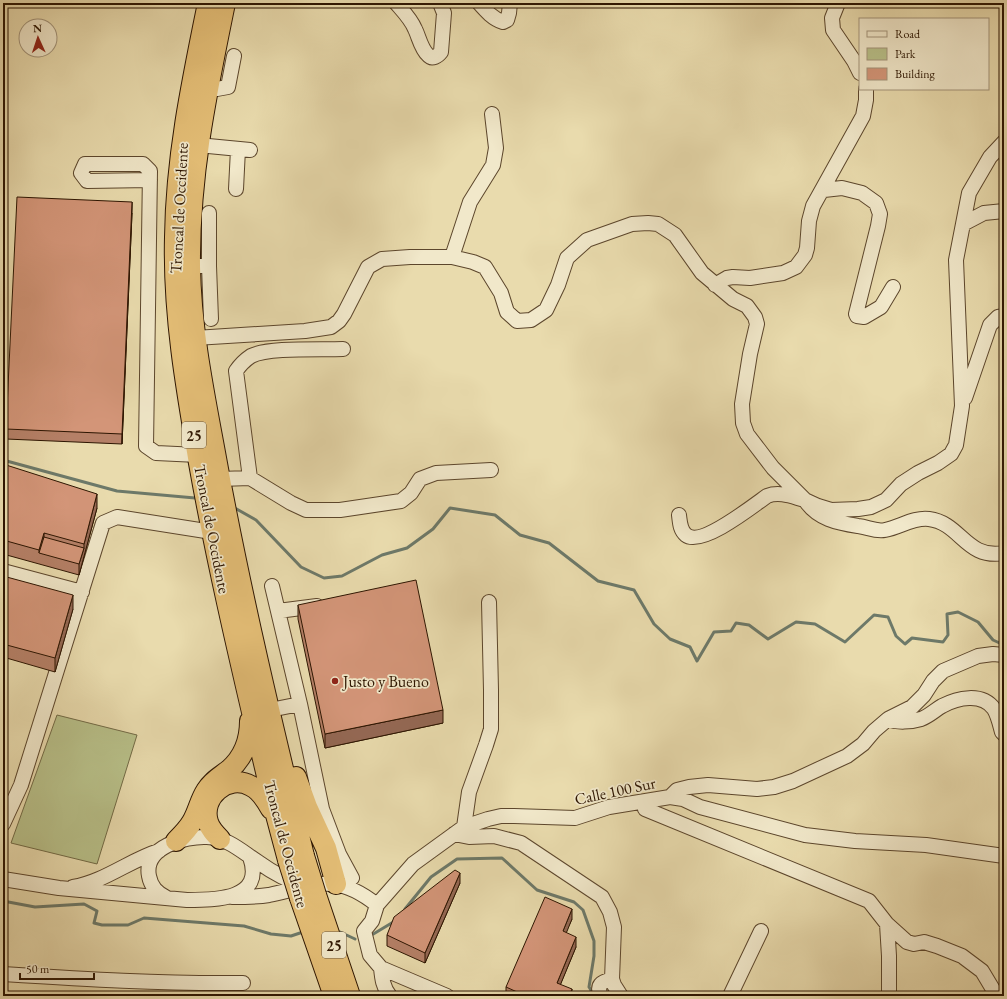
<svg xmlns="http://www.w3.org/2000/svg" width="1007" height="999" font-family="'EB Garamond',serif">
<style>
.green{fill:#b8c089;stroke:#726a45}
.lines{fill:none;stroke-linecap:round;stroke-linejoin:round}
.stream{stroke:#6d7969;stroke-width:3}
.minor-casing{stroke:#5c462c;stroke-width:16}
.highway-casing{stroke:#2d1501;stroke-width:22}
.minor{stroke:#f1e8ca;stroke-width:14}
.highway{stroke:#e4be76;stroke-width:20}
.highway-bridge-casing{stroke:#2d1501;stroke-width:22;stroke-linecap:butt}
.highway-bridge{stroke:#e4be76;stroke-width:20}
.wall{fill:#b58067;stroke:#2d1501}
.shaded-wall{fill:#946854;stroke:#2d1501}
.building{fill:#d39578;stroke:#2d1501}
.poi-dot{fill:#8f2418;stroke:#f1e8ca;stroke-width:1.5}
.labels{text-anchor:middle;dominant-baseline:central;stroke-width:3.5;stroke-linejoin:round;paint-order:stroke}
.shield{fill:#f1e8ca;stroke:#68543d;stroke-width:1}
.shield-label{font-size:15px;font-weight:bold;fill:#2d1501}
.street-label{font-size:16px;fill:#2d1501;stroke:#f1e8ca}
.poi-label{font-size:16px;fill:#2d1501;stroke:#f1e8ca;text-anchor:start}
</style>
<rect width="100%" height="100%" fill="#e9dbad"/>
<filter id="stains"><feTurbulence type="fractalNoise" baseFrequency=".005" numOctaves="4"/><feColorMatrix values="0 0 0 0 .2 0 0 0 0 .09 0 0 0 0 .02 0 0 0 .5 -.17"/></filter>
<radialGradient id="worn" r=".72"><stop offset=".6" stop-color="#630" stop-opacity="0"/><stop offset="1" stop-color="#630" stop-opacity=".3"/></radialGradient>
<path class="green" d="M 57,715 L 137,735 L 97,864 L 11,843 Z"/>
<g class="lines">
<path class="stream" d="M 3,460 L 117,491 L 195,498
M 233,507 L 256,520 L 301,567 L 324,578 L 342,576 L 382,555 L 407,548 L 433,529 L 450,508 L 495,515 L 520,535 L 549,543 L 598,581 L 634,590 L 654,624 L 670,639 L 690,647 L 697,661 L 714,632 L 731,631 L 736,623 L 749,625 L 768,639 L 796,622 L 815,624 L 845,642 L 874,615 L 888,617 L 896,636 L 905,644 L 912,638 L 943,642 L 948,635 L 947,614 L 958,612 L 978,622 L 993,640 L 1004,645
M 3,901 L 35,907 L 84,904 L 97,911 L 94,923 L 102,925 L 128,925 L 144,918 L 244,926 L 271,934 L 291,936 L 303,932
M 405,909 L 431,877 L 457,859 L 502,858 L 537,890 L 574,902 L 583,910 L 594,941 L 594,956 L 589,987 L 594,995
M 340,932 L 355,939
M 370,936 L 395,921"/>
<defs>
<path id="minor" d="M 396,3 C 403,11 411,19 415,29 C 419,37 421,49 428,55 C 432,60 438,56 441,52 L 444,13 L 440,3
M 479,3 C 486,11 493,19 503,22 L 507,20 L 509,13 L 510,3
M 838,3 L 832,18 L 833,30 L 854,61 L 860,73
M 208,88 L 217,89 L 228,87 L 234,56
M 198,145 L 250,150
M 150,180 L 87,181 L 81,173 L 85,164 L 143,164 L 150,171 L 146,446 L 156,453 L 198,455
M 236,189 L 238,149
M 824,190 L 842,188 L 862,193 L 876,203 L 880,214 L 878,226 L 856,314 L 857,316 L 864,317 L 881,307 L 893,287
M 963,224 L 984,213 L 1004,211
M 452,257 L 470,202 L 493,165 L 496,148 L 492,114
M 190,266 L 209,266 L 209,213
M 209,266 L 211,319
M 715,285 L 727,278 L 733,277 L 750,278 L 783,273 L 796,267 L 805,255 L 807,248 L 809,221 L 813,206 L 863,116 L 866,100 L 866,89
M 195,338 L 305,331 L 331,327 L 339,321 L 344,314 L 368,267 L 382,259 L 410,257 L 452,257 L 473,262 L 485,267 L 501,293 L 507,312 L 517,321 L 531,320 L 546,310 L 558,285 L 567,258 L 587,240 L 632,224 L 648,223 L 658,224 L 675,235 L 702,273 L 733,299 L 747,306 L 755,317 L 757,324 L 750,354 L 742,404 L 743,423 L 747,434 L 773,468 L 805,500 L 818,506 L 831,510 L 858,509 L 871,507 L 886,500 L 901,484 L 918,473 L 938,463 L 951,454 L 956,445 L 962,406 L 956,260 L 969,193 L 990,157 L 1004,142
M 965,398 L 990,325 L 998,317 L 1004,316
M 250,478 L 236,371 C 240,365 245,360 251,356 C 269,347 321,350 343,349
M 220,479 L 250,478 L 291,503 L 306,510 L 340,510 L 401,501 L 411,493 L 420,479 L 436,473 L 491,470
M 679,515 C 680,523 680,530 686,535 C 701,547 753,506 767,496 C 780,491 793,497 805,500 C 817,519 838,523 858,526 C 868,527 875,532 885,530 C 900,527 914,517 929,519 C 961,523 966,560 1004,553
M 3,571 L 82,592
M 272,586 L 300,704 L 275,709
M 278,611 L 317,606
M 300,704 L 322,809 L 339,854 L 352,878
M 888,719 L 912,707 L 924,695 L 933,681 L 943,671 L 978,656 L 993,654 L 1004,655
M 670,797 L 677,790 L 689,787 L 708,785 L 757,789 L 774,787 L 793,781 L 847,756 L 863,744 L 874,731 L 888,719 C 897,723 911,722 921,719 C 929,716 935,710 942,706 C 957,698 982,692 994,709 C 998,715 1000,725 1002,732 L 1004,734
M 645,809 L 869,901 L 887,924 L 889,956 L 889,996
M 3,824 L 21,785 L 103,523 L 117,517 L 212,532
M 464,827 L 469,792 L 486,745 L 491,729 L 491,690 L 489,602
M 454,834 L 469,837 L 494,836 L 521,843 L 602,897 L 610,912 L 614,927 L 612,979 L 614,985 L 621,996
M 3,879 L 59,888 L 187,900 C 216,900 265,900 250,857
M 73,887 C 104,882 130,860 159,851
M 232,897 C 245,897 257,897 269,895 C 315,885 336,872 377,905
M 167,898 C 157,893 151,887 149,876 C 143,847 185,836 207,837 C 228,838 241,851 258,862 C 272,872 285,880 301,884
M 887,924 L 907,942 L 914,944 L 924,942 L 937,946 L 962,956 L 982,971 L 997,996
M 381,968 C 382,978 383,988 390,996
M 3,974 C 83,979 163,984 243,983
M 447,996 L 381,968 L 370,955 L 364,931 L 372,921 L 377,905 L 413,864 L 464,827 L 488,819 L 501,816 L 514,816 L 575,818 L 609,807 L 670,797 L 683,799 L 700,807 L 805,835 L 855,841 L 926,845 L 1004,856
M 601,996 C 596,985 601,982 612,979
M 730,996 L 761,931"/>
<path id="highway" d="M 208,3 C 192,81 176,157 175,237 C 173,313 186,388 199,463 C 220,581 249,698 276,815 L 288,860
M 225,3 C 207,91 189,175 190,266 C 191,335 206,402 218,469 C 242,599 273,728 304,856
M 296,777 L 307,807 L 326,848 L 336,884
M 220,839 C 215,834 210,829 208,822 C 200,797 228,773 251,786 C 260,790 266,800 271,809
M 176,841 C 182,835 188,829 192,822 C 198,812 200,800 206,791 C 212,781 220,777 229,770 C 244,757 250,740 250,721
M 316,895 L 350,996
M 300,898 L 334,996"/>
</defs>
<use href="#minor" class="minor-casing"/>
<use href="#highway" class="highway-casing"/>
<use href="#minor" class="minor"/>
<use href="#highway" class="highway"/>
<defs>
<path id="highway-bridge" d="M 304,856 L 316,895
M 288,860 L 300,898"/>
</defs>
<use href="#highway-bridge" class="highway-bridge-casing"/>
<use href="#highway-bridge" class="highway-bridge"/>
</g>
<path class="wall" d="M 132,213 L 122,444 L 6,439 L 6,429 Z
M 3,464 L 97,508 L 79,575 L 3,554 Z
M 3,576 L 73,609 L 55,672 L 3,657 Z
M 298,605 L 443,723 L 325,748 L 298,619 Z
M 460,883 L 425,963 L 387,946 L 387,935 Z
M 572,919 L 566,932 L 576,947 L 560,985 L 572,996 L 506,996 L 506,987 Z"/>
<path class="shaded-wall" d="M 132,202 L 132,213 L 122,444 L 122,434 Z
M 97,494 L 97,508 L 79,575 L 79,564 L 84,548 L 84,544 Z
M 44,533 L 44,547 L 39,553 L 39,550 Z
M 73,595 L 73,609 L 55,672 L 55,658 Z
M 443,710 L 443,723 L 325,748 L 325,734 Z
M 460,873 L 460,883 L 425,963 L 425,953 Z
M 572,909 L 572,919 L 563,941 L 563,931 Z
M 576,937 L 576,947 L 557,993 L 557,983 Z
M 572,989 L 572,996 L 569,996 Z"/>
<path class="building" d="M 17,197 L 132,202 L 122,434 L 6,429 Z
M 3,464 L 97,494 L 84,544 L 44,533 L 39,550 L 3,540 Z
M 44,537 L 84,548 L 79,564 L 39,553 Z
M 3,576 L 73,595 L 55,658 L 3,644 Z
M 416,580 L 443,710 L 325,734 L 298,605 Z
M 455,870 L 460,873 L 425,953 L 387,935 L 394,917 Z
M 545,897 L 572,909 L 563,931 L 576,937 L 557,983 L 572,989 L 569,996 L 526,996 L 506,987 Z"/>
<circle class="poi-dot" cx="335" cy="681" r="4"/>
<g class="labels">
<g class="shield">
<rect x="182" y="422" width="24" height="26" rx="3"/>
<rect x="322" y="932" width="24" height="26" rx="3"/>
</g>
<g class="shield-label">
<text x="194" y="435">25</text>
<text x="334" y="945">25</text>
</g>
<g class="street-label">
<text transform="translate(179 208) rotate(-87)">Troncal de Occidente</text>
<text transform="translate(212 529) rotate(79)">Troncal de Occidente</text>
<text transform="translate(615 791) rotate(-12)">Calle 100 Sur</text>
<text transform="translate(286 844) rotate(75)">Troncal de Occidente</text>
</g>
<g class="poi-label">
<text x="343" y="681">Justo y Bueno</text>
</g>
</g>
<rect width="1007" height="999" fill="none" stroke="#e9dbad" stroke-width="16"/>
<rect x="4" y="4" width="999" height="991" fill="none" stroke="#2d1501" stroke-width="2"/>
<rect x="8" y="8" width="991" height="983" fill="none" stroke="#2d1501"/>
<rect x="859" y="18" width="130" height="72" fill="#f1e8ca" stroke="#a3947a"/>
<rect x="867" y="31" width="20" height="6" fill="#f1e8ca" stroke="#a3947a"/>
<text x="895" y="38" font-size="12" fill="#2d1501">Road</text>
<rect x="867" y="48" width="20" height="12" fill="#b8c089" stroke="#a3947a"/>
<text x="895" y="58" font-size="12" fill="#2d1501">Park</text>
<rect x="867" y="68" width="20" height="12" fill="#d39578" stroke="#a3947a"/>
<text x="895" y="78" font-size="12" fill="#2d1501">Building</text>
<g transform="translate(38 38) rotate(357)"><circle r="19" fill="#f1e8ca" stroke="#a3947a"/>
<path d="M0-3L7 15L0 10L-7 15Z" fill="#8f2418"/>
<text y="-6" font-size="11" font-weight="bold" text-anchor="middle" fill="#2d1501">N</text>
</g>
<path d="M20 973v6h74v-6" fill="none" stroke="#2d1501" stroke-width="2"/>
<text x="26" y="973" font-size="12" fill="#2d1501" stroke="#f1e8ca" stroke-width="3" paint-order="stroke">50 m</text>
<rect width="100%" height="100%" filter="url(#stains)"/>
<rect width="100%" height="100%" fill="url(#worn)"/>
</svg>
